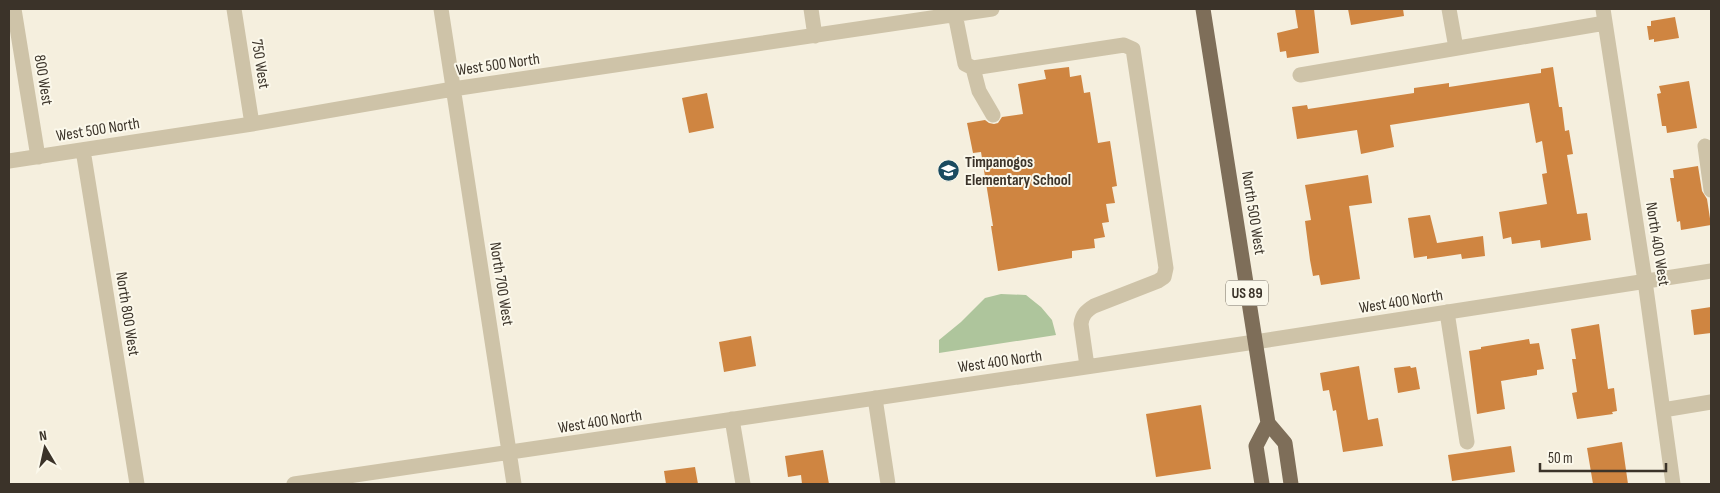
<svg xmlns="http://www.w3.org/2000/svg" width="1720" height="493" font-family="'Sofia Sans Condensed',sans-serif">
<style>
.green{fill:#aec59c}
.building{fill:#cf8541}
.lines{fill:none;stroke-linecap:round;stroke-linejoin:round}
.minor{stroke:#cec3a8;stroke-width:15}
.major{stroke:#7e6e59;stroke-width:15}
.labels{text-anchor:middle;dominant-baseline:central;stroke-width:4;stroke-linejoin:round;paint-order:stroke}
.shield{fill:#fbf8eb;stroke:#756e63;stroke-width:1}
.shield-label{font-size:15px;font-weight:bold;fill:#3b3329}
.street-label{font-size:16px;fill:#3b3329;stroke:#fbf8eb}
.poi-label{font-size:16px;font-weight:bold;fill:#3b3329;stroke:#fbf8eb;text-anchor:start}
</style>
<rect width="100%" height="100%" fill="#f5efde"/>
<path class="green" d="M 1001,294 L 1026,295 L 1041,307 L 1052,320 L 1056,335 L 939,353 L 939,340 L 961,322 L 985,298 Z"/>
<path class="building" d="M 1295,9 L 1314,9 L 1319,53 L 1287,58 L 1286,51 L 1280,52 L 1277,33 L 1298,28 Z
M 1348,9 L 1403,9 L 1404,16 L 1351,25 Z
M 1675,17 L 1679,38 L 1654,42 L 1654,39 L 1649,40 L 1647,26 L 1651,26 L 1651,21 Z
M 1069,67 L 1070,77 L 1081,75 L 1084,93 L 1090,92 L 1098,143 L 1110,141 L 1117,186 L 1112,187 L 1115,203 L 1106,204 L 1109,222 L 1102,223 L 1105,237 L 1094,239 L 1095,248 L 1072,251 L 1072,258 L 998,271 L 991,226 L 993,226 L 981,152 L 973,153 L 967,123 L 985,120 L 989,123 L 994,124 L 998,123 L 1002,117 L 1023,114 L 1018,84 L 1046,79 L 1044,70 Z
M 1553,67 L 1559,107 L 1562,107 L 1565,131 L 1569,130 L 1573,154 L 1567,155 L 1577,214 L 1587,213 L 1591,240 L 1541,248 L 1540,240 L 1512,244 L 1511,237 L 1503,239 L 1499,212 L 1547,204 L 1542,174 L 1547,173 L 1542,141 L 1536,143 L 1529,103 L 1390,125 L 1394,147 L 1361,154 L 1357,130 L 1297,139 L 1292,107 L 1307,105 L 1308,109 L 1414,93 L 1414,88 L 1449,83 L 1449,87 L 1541,73 L 1541,69 Z
M 1689,81 L 1697,128 L 1667,133 L 1666,126 L 1662,126 L 1657,94 L 1661,93 L 1659,86 Z
M 707,93 L 714,128 L 689,133 L 682,98 Z
M 1698,166 L 1702,191 L 1707,199 L 1711,225 L 1681,230 L 1680,221 L 1677,222 L 1670,178 L 1674,178 L 1673,170 Z
M 1368,175 L 1372,203 L 1349,206 L 1360,279 L 1321,285 L 1319,275 L 1313,276 L 1310,260 L 1305,221 L 1311,220 L 1305,185 Z
M 1430,215 L 1437,243 L 1483,236 L 1485,256 L 1462,259 L 1461,254 L 1427,259 L 1427,256 L 1414,258 L 1408,218 Z
M 1711,307 L 1711,333 L 1694,335 L 1691,310 Z
M 1599,324 L 1608,389 L 1614,388 L 1617,411 L 1612,412 L 1613,414 L 1577,419 L 1572,393 L 1577,392 L 1572,359 L 1576,359 L 1571,329 Z
M 751,336 L 756,366 L 724,372 L 719,342 Z
M 1529,339 L 1530,344 L 1539,343 L 1544,369 L 1537,370 L 1537,375 L 1501,381 L 1505,409 L 1477,414 L 1469,351 L 1481,349 L 1481,347 Z
M 1359,366 L 1368,420 L 1378,418 L 1383,446 L 1343,452 L 1336,410 L 1333,411 L 1329,390 L 1323,391 L 1320,373 Z
M 1410,366 L 1411,368 L 1416,367 L 1420,389 L 1398,393 L 1394,368 Z
M 1201,405 L 1211,469 L 1156,477 L 1146,414 Z
M 1622,442 L 1628,484 L 1593,484 L 1587,448 Z
M 1511,446 L 1515,472 L 1452,481 L 1448,455 Z
M 823,450 L 829,484 L 802,484 L 801,475 L 788,477 L 785,456 Z
M 695,467 L 698,484 L 666,484 L 664,471 Z"/>
<g class="lines">
<path class="minor" d="M 14,9 L 38,157
M 234,9 L 252,124
M 441,9 L 514,484
M 811,9 L 815,36
M 1449,9 L 1456,48
M 1603,9 L 1645,281 L 1673,484
M 955,14 L 965,64 L 973,68 L 1124,45 L 1133,49 L 1166,268 L 1164,277 L 1158,281 L 1094,306 C 1086,311 1082,315 1081,324 L 1087,366
M 973,68 L 979,91 L 993,115
M 1300,75 L 1605,23
M 1705,146 L 1711,190
M 83,150 L 137,484
M 9,161 L 252,124 L 453,89 L 992,9
M 1447,312 L 1467,442
M 875,398 L 888,484
M 1663,410 L 1711,402
M 732,419 L 743,484
M 294,484 L 1255,342 L 1711,271"/>
<path class="major" d="M 1203,9 L 1268,423 L 1285,443 L 1291,484
M 1262,484 L 1256,446 L 1268,423"/>
</g>
<defs>
<symbol id="school-disc" viewBox="-11 -11 22 22"><circle r="9.5" fill="#1b4b60" stroke="#fbf8eb"/><path d="M0-5L7-2L0 1L-7-2ZM-4 1L0 2.5L4 1V4Q0 6-4 4Z" fill="#fff"/></symbol>
</defs>
<g fill-rule="evenodd">
<use href="#school-disc" x="936" y="158" width="25" height="25"/>
</g>
<g class="labels">
<rect class="shield" x="1226" y="280.5" width="42" height="25" rx="4"/>
<g class="shield-label">
<text x="1247" y="293">US 89</text>
</g>
<g class="street-label">
<text transform="translate(260 64) rotate(81)">750 West</text>
<text transform="translate(498 65) rotate(-8)">West 500 North</text>
<text transform="translate(43 80) rotate(81)">800 West</text>
<text transform="translate(98 130) rotate(-9)">West 500 North</text>
<text transform="translate(1253 213) rotate(81)">North 500 West</text>
<text transform="translate(1657 244) rotate(81)">North 400 West</text>
<text transform="translate(501 284) rotate(81)">North 700 West</text>
<text transform="translate(1401 302) rotate(-9)">West 400 North</text>
<text transform="translate(127 314) rotate(81)">North 800 West</text>
<text transform="translate(1000 362) rotate(-8)">West 400 North</text>
<text transform="translate(600 422) rotate(-9)">West 400 North</text>
</g>
<g class="poi-label">
<text x="965" y="162">Timpanogos<tspan x="965" dy="18">Elementary School</tspan></text>
</g>
</g>
<rect width="1720" height="493" fill="none" stroke="#3b3329" stroke-width="20"/>
<g transform="translate(45 448) rotate(351)" stroke="#fbf8eb" stroke-width="4" paint-order="stroke">
<path d="M0-4L9 19L0 12L-9 19Z" fill="#3b3329"/>
<text y="-8" font-size="14" font-weight="bold" text-anchor="middle" fill="#3b3329">N</text>
</g>
<path d="M1540 463v8h126v-8" fill="none" stroke="#3b3329" stroke-width="2.5"/>
<text x="1548" y="463" font-size="15" fill="#3b3329" stroke="#fbf8eb" stroke-width="4" paint-order="stroke">50 m</text>
</svg>
